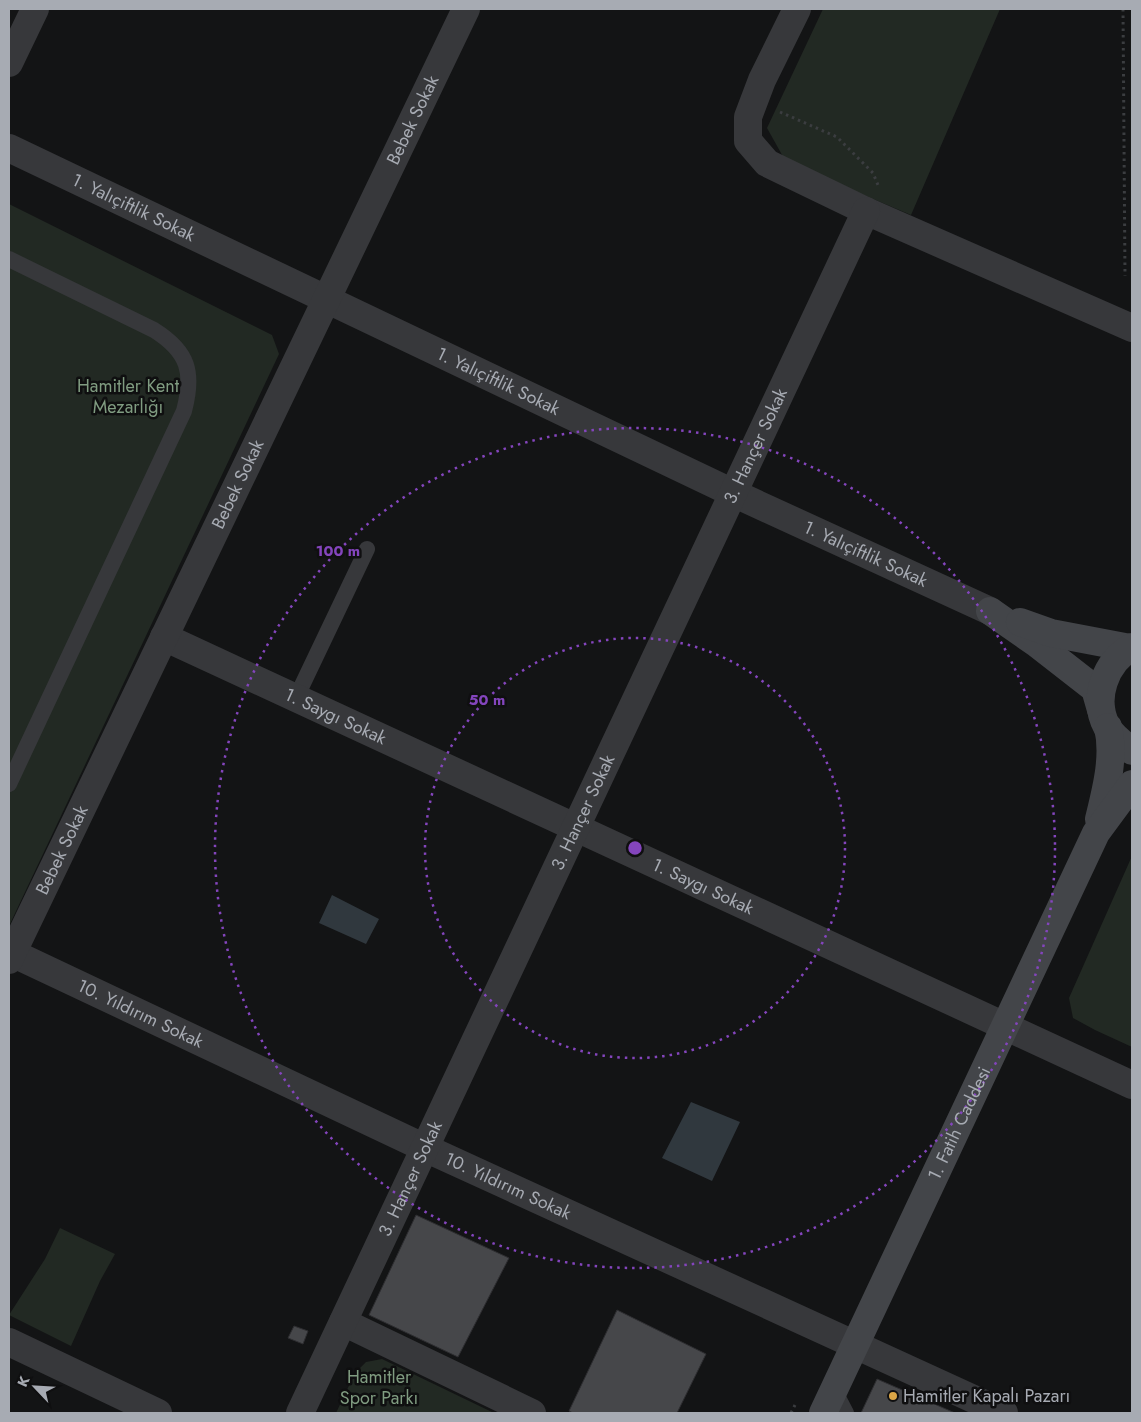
<svg xmlns="http://www.w3.org/2000/svg" width="1141" height="1422" font-family="Jost,sans-serif">
<style>
.green{fill:#222923}
.water{fill:#30383e}
.building{fill:#46474a;stroke:#2e2e31}
.lines{fill:none;stroke-linecap:round;stroke-linejoin:round}
.path{stroke:#3b3d40;stroke-width:3;stroke-dasharray:2.5 4;stroke-linecap:butt}
.lane{stroke:#37383b;stroke-width:16}
.street{stroke:#37383b;stroke-width:28}
.secondary{stroke:#434549;stroke-width:28}
.ring{fill:none;stroke:#8445bd;stroke-width:2.5;stroke-dasharray:2.5 5}
.poi-dot{fill:#dba646;stroke:#0f0f10;stroke-width:2}
.labels{text-anchor:middle;dominant-baseline:central;stroke-width:5;stroke-linejoin:round;paint-order:stroke}
.street-label{font-size:18px;fill:#a7abb3;stroke:#0f0f10}
.park-label{font-size:18px;fill:#809c81;stroke:#0f0f10}
.poi-label{font-size:18px;fill:#a7abb3;stroke:#0f0f10;text-anchor:start}
.centre{fill:#8445bd;stroke:#0f0f10;stroke-width:2.5}
.ring-label{font-size:15px;text-anchor:middle;font-weight:bold;fill:#8445bd;stroke:#0f0f10;stroke-width:5;stroke-linejoin:round;paint-order:stroke}
</style>
<rect width="100%" height="100%" fill="#131415"/>
<path class="green" d="M 823,9 L 1000,9 L 911,215 L 786,162 L 767,128 Z
M 9,204 L 272,335 L 279,354 L 9,926 Z
M 1132,856 L 1132,1047 L 1095,1030 L 1073,1018 L 1069,998 Z
M 60,1228 L 115,1254 L 100,1281 L 71,1346 L 9,1315 L 45,1259 Z
M 382,1359 L 494,1413 L 336,1413 L 355,1373 L 366,1362 Z"/>
<path class="water" d="M 332,895 L 379,919 L 366,944 L 319,923 Z
M 691,1102 L 740,1122 L 712,1181 L 662,1158 Z"/>
<path class="building" d="M 416,1215 L 509,1258 L 458,1357 L 369,1315 Z
M 617,1310 L 706,1354 L 677,1413 L 573,1413 L 569,1411 Z
M 294,1326 L 308,1331 L 303,1344 L 288,1338 Z
M 877,1379 L 955,1413 L 861,1413 Z"/>
<g class="lines">
<path class="path" d="M 1123,9 L 1125,276
M 780,112 L 837,137 L 873,173 L 878,185
M 791,1413 L 795,1405"/>
<path class="lane" d="M 9,259 L 154,330 C 189,352 194,373 184,411 L 9,784
M 296,698 L 367,549
M 834,1390 L 846,1413"/>
<g class="street">
<path d="M 797,9 L 762,80 L 748,117 L 748,141 L 767,163 L 866,211 L 1132,328"/>
<path d="M 9,63 L 35,9"/>
<path id="s1" d="M 9,148 L 733,493 L 990,611"/>
<path id="s2" d="M 164,637 L 1132,1085"/>
<path id="s3" d="M 12,953 L 425,1148 L 1004,1413"/>
<path id="s4" d="M 9,960 L 466,9"/>
<path d="M 343,1322 L 532,1413"/>
<path d="M 9,1342 L 158,1413"/>
<path id="s5" d="M 300,1413 L 866,211"/>
</g>
<g class="secondary">
<path d="M 990,611 L 1036,643 L 1095,689 L 1101,710"/>
<path d="M 1020,622 L 1051,633 L 1130,648"/>
<path d="M 1132,647 C 1105,662 1092,699 1107,727 C 1113,737 1123,744 1132,751"/>
<path d="M 1099,819 C 1106,790 1115,757 1108,727"/>
<path id="s6" d="M 823,1413 L 1096,833 L 1132,784"/>
</g>
</g>
<g class="ring">
<circle cx="635" cy="848" r="210"/>
<circle cx="635" cy="848" r="420"/>
</g>
<circle class="poi-dot" cx="893" cy="1396" r="5"/>
<g class="labels">
<g class="street-label">
<text stroke="none"><textPath href="#s4" startOffset="932">Bebek Sokak</textPath></text>
<text stroke="none"><textPath href="#s1" startOffset="138">1. Yalıçiftlik Sokak</textPath></text>
<text stroke="none"><textPath href="#s1" startOffset="542">1. Yalıçiftlik Sokak</textPath></text>
<text stroke="none"><textPath href="#s5" startOffset="1069">3. Hançer Sokak</textPath></text>
<text stroke="none"><textPath href="#s4" startOffset="528">Bebek Sokak</textPath></text>
<text stroke="none"><textPath href="#s1" startOffset="948">1. Yalıçiftlik Sokak</textPath></text>
<text stroke="none"><textPath href="#s2" startOffset="189">1. Saygı Sokak</textPath></text>
<text stroke="none"><textPath href="#s5" startOffset="664">3. Hançer Sokak</textPath></text>
<text stroke="none"><textPath href="#s4" startOffset="122">Bebek Sokak</textPath></text>
<text stroke="none"><textPath href="#s2" startOffset="594">1. Saygı Sokak</textPath></text>
<text stroke="none"><textPath href="#s3" startOffset="142">10. Yıldırım Sokak</textPath></text>
<text stroke="none"><textPath href="#s6" startOffset="320">1. Fatih Caddesi</textPath></text>
<text stroke="none"><textPath href="#s5" startOffset="259">3. Hançer Sokak</textPath></text>
<text stroke="none"><textPath href="#s3" startOffset="548">10. Yıldırım Sokak</textPath></text>
</g>
<g class="park-label">
<text x="128" y="386">Hamitler Kent<tspan x="128" dy="21">Mezarlığı</tspan></text>
<text x="379" y="1377">Hamitler<tspan x="379" dy="21">Spor Parkı</tspan></text>
</g>
<g class="poi-label">
<text x="903" y="1396">Hamitler Kapalı Pazarı</text>
</g>
</g>
<circle cx="635" cy="848" r="8" class="centre"/>
<g class="ring-label">
<text x="338" y="556">100 m</text>
<text x="487" y="705">50 m</text>
</g>
<rect width="1141" height="1422" fill="none" stroke="#a7abb3" stroke-width="20"/>
<g transform="translate(35 1387) rotate(295)" stroke="#0f0f10" stroke-width="4" paint-order="stroke">
<path d="M0-4L9 19L0 12L-9 19Z" fill="#a7abb3"/>
<text y="-8" font-size="14" font-weight="bold" text-anchor="middle" fill="#a7abb3">K</text>
</g>
</svg>
